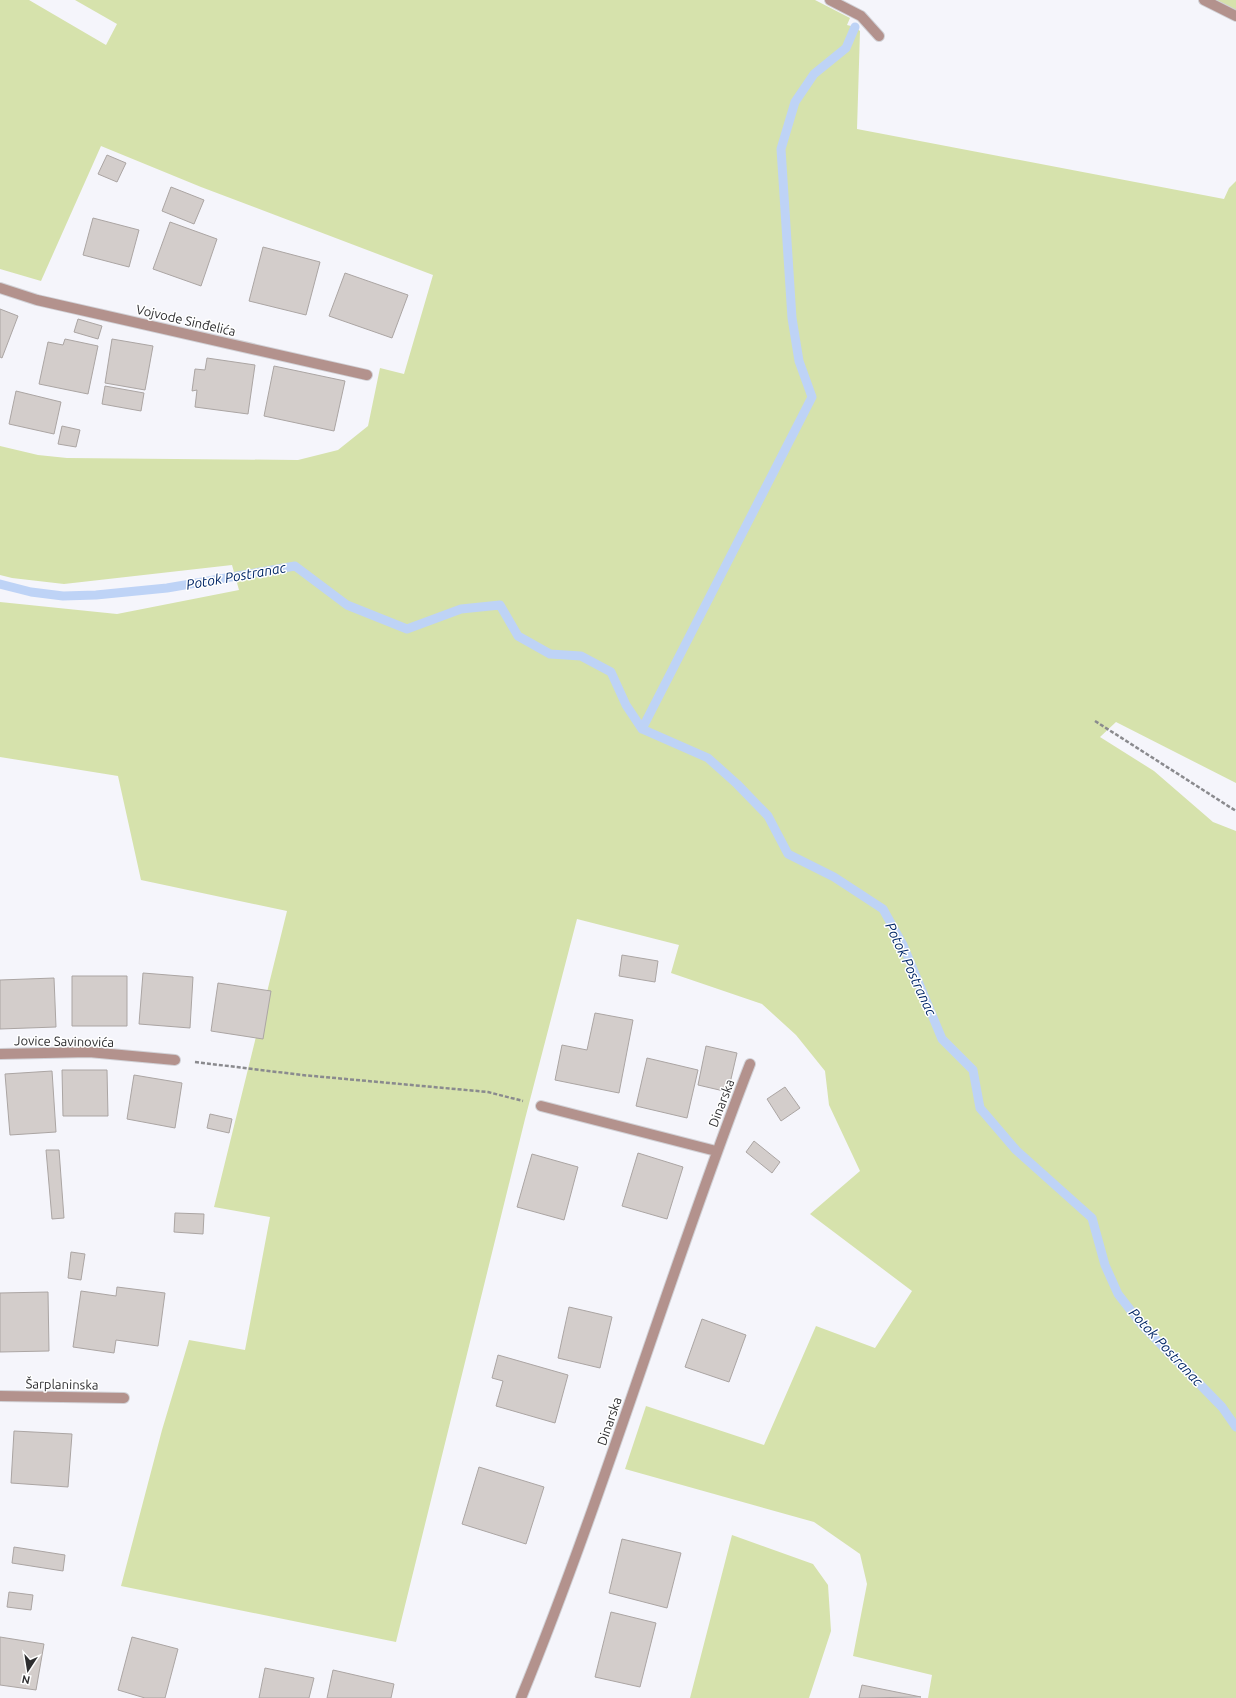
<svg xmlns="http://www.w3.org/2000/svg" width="1236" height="1698" font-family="Ubuntu,sans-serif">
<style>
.green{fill:#d6e2ac}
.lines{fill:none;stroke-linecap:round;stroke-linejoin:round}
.stream{stroke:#bed3f6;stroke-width:9}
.building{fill:#d3cdcb;stroke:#aba5a3}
.minor-casing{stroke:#d1d1d6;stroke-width:12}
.path{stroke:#8a8a8e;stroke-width:2.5;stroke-dasharray:4 2;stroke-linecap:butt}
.minor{stroke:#b3928d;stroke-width:10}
.labels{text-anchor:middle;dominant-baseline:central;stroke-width:3;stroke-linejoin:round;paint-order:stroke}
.street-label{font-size:13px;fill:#2d2d2f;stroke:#fff}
.water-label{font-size:14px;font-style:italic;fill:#022767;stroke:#fff}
</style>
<rect width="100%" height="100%" fill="#f5f5fb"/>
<path class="green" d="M 0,0 L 29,0 L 106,45 L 117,24 L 75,0 L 815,0 L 850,18 L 847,25 L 855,27 L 860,31 L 857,129 L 1224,199 L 1229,188 L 1236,181 L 1236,783 L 1116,722 L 1100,737 L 1154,771 L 1213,822 L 1236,831 L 1236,1698 L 928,1698 L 932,1675 L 853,1656 L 867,1584 L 860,1554 L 814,1522 L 625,1469 L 646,1406 L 764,1445 L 816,1326 L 875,1348 L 912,1291 L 810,1214 L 860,1171 L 829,1105 L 825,1071 L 796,1035 L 762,1004 L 671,973 L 679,945 L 577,919 L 525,1119 L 396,1642 L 121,1586 L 162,1430 L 189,1340 L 245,1350 L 270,1217 L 214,1207 L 287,911 L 141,880 L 118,776 L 0,757 L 0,602 L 117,614 L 239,590 L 232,565 L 64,584 L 12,578 L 0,575 L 0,446 L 38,455 L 67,458 L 298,460 L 338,450 L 368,426 L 380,368 L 404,374 L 433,275 L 201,187 L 101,146 L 41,281 L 0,269 Z
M 1215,0 L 1236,0 L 1236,12 Z
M 732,1535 L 813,1564 L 828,1585 L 831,1631 L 809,1698 L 690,1698 Z"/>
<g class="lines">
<path class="stream" d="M 0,584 L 31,592 L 63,596 L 96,595 L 167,588 L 295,566 L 347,605 L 407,629 L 461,609 L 500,605 L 518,636 L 550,654 L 581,656 L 611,672 L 626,705 L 642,729 L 708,758 L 737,784 L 768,816 L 788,854 L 834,877 L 883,909 L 903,945 L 942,1039 L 973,1070 L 980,1108 L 1016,1150 L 1092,1218 L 1105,1265 L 1118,1294 L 1142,1325 L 1222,1407 L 1236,1427
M 642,729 L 812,397 L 799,361 L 792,318 L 781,149 L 795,102 L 814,74 L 846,48 L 855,27"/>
</g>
<path class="building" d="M 107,155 L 126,163 L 117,182 L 98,174 Z
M 171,187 L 204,200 L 194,224 L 162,211 Z
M 93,218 L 139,230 L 129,267 L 83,255 Z
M 170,222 L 217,239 L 201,286 L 153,269 Z
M 263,247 L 320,262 L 306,315 L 249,301 Z
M 345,273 L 408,295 L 392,338 L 329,316 Z
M 0,309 L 18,316 L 2,358 L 0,357 Z
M 78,319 L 102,326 L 98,339 L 74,332 Z
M 65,339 L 98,346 L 88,394 L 39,384 L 48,342 L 63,345 Z
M 112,339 L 153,346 L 145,390 L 105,383 Z
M 207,358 L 255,365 L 248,414 L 195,407 L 197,390 L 192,391 L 195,369 L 205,370 Z
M 274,366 L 345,381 L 334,431 L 264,416 Z
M 105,386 L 144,393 L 141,411 L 102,404 Z
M 16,391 L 61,402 L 54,434 L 9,424 Z
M 62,426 L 80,430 L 76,447 L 58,444 Z
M 622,955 L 658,961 L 655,982 L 619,976 Z
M 143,973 L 193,977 L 190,1028 L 139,1024 Z
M 72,976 L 127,976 L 127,1026 L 72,1026 Z
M 54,978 L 56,1027 L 0,1029 L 0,980 Z
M 218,983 L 271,991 L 263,1039 L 211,1031 Z
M 595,1013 L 633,1020 L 619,1093 L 555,1080 L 562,1045 L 587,1050 Z
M 706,1046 L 737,1053 L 728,1092 L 698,1085 Z
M 647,1058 L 698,1070 L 687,1118 L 636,1106 Z
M 62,1070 L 107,1070 L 108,1116 L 63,1116 Z
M 52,1071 L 56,1132 L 10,1135 L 5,1074 Z
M 134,1075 L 182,1083 L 175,1128 L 127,1119 Z
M 785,1087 L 800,1108 L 781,1121 L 767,1099 Z
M 210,1114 L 232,1119 L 229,1133 L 207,1128 Z
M 754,1141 L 780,1162 L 772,1173 L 746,1152 Z
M 46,1150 L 59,1150 L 64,1218 L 52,1219 Z
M 638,1153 L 683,1167 L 667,1219 L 622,1206 Z
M 532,1154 L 578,1167 L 564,1220 L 517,1207 Z
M 175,1213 L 204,1214 L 203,1234 L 174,1232 Z
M 71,1252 L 85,1254 L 81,1280 L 68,1278 Z
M 117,1287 L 165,1293 L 158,1346 L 116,1340 L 114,1353 L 73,1347 L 81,1291 L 116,1296 Z
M 48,1292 L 49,1351 L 0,1352 L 0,1293 Z
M 569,1307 L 612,1317 L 600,1368 L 558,1358 Z
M 702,1319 L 746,1335 L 729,1382 L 685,1367 Z
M 498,1355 L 568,1375 L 555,1423 L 496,1406 L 503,1381 L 492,1378 Z
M 14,1431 L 72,1434 L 68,1487 L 11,1483 Z
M 479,1467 L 544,1487 L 526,1544 L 462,1524 Z
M 622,1539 L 681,1553 L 667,1608 L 609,1593 Z
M 14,1547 L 65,1555 L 63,1571 L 12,1563 Z
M 9,1592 L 33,1595 L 31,1610 L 7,1607 Z
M 611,1612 L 656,1623 L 640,1687 L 595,1677 Z
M 0,1637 L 44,1644 L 36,1690 L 0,1685 Z
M 132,1637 L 178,1649 L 165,1698 L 145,1698 L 118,1690 Z
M 265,1668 L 314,1678 L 309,1698 L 259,1698 Z
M 333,1670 L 394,1684 L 391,1698 L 327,1698 Z
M 862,1685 L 921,1697 L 859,1698 Z"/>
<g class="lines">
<defs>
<path id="minor" d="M 830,0 L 861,16 L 879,36
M 1204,0 L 1236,16
M 0,288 L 37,300 L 367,375
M 0,1054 L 89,1052 L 175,1060
M 541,1106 L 716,1151
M 0,1396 L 124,1398
M 521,1698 C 606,1490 669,1273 750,1064"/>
</defs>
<use href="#minor" class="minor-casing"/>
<path class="path" d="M 1095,721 L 1236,811
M 195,1062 L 302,1075 L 488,1092 L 523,1101"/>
<use href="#minor" class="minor"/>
</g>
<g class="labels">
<g class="street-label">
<text transform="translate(186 320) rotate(13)">Vojvode Sinđelića</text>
<text transform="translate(64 1041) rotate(1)">Jovice Savinovića</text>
<text transform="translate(721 1103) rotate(-69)">Dinarska</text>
<text transform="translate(62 1384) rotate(1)">Šarplaninska</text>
<text transform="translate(609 1421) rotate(-71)">Dinarska</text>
</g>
<g class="water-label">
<text transform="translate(236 576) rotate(-10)">Potok Postranac</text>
<text transform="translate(911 969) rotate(65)">Potok Postranac</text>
<text transform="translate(1166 1347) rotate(47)">Potok Postranac</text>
</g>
</g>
<g transform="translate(28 1670) rotate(192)" stroke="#ffffff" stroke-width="3" paint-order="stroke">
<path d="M0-3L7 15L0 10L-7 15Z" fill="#2d2d2f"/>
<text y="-6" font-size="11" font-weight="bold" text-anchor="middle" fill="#2d2d2f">N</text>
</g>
</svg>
